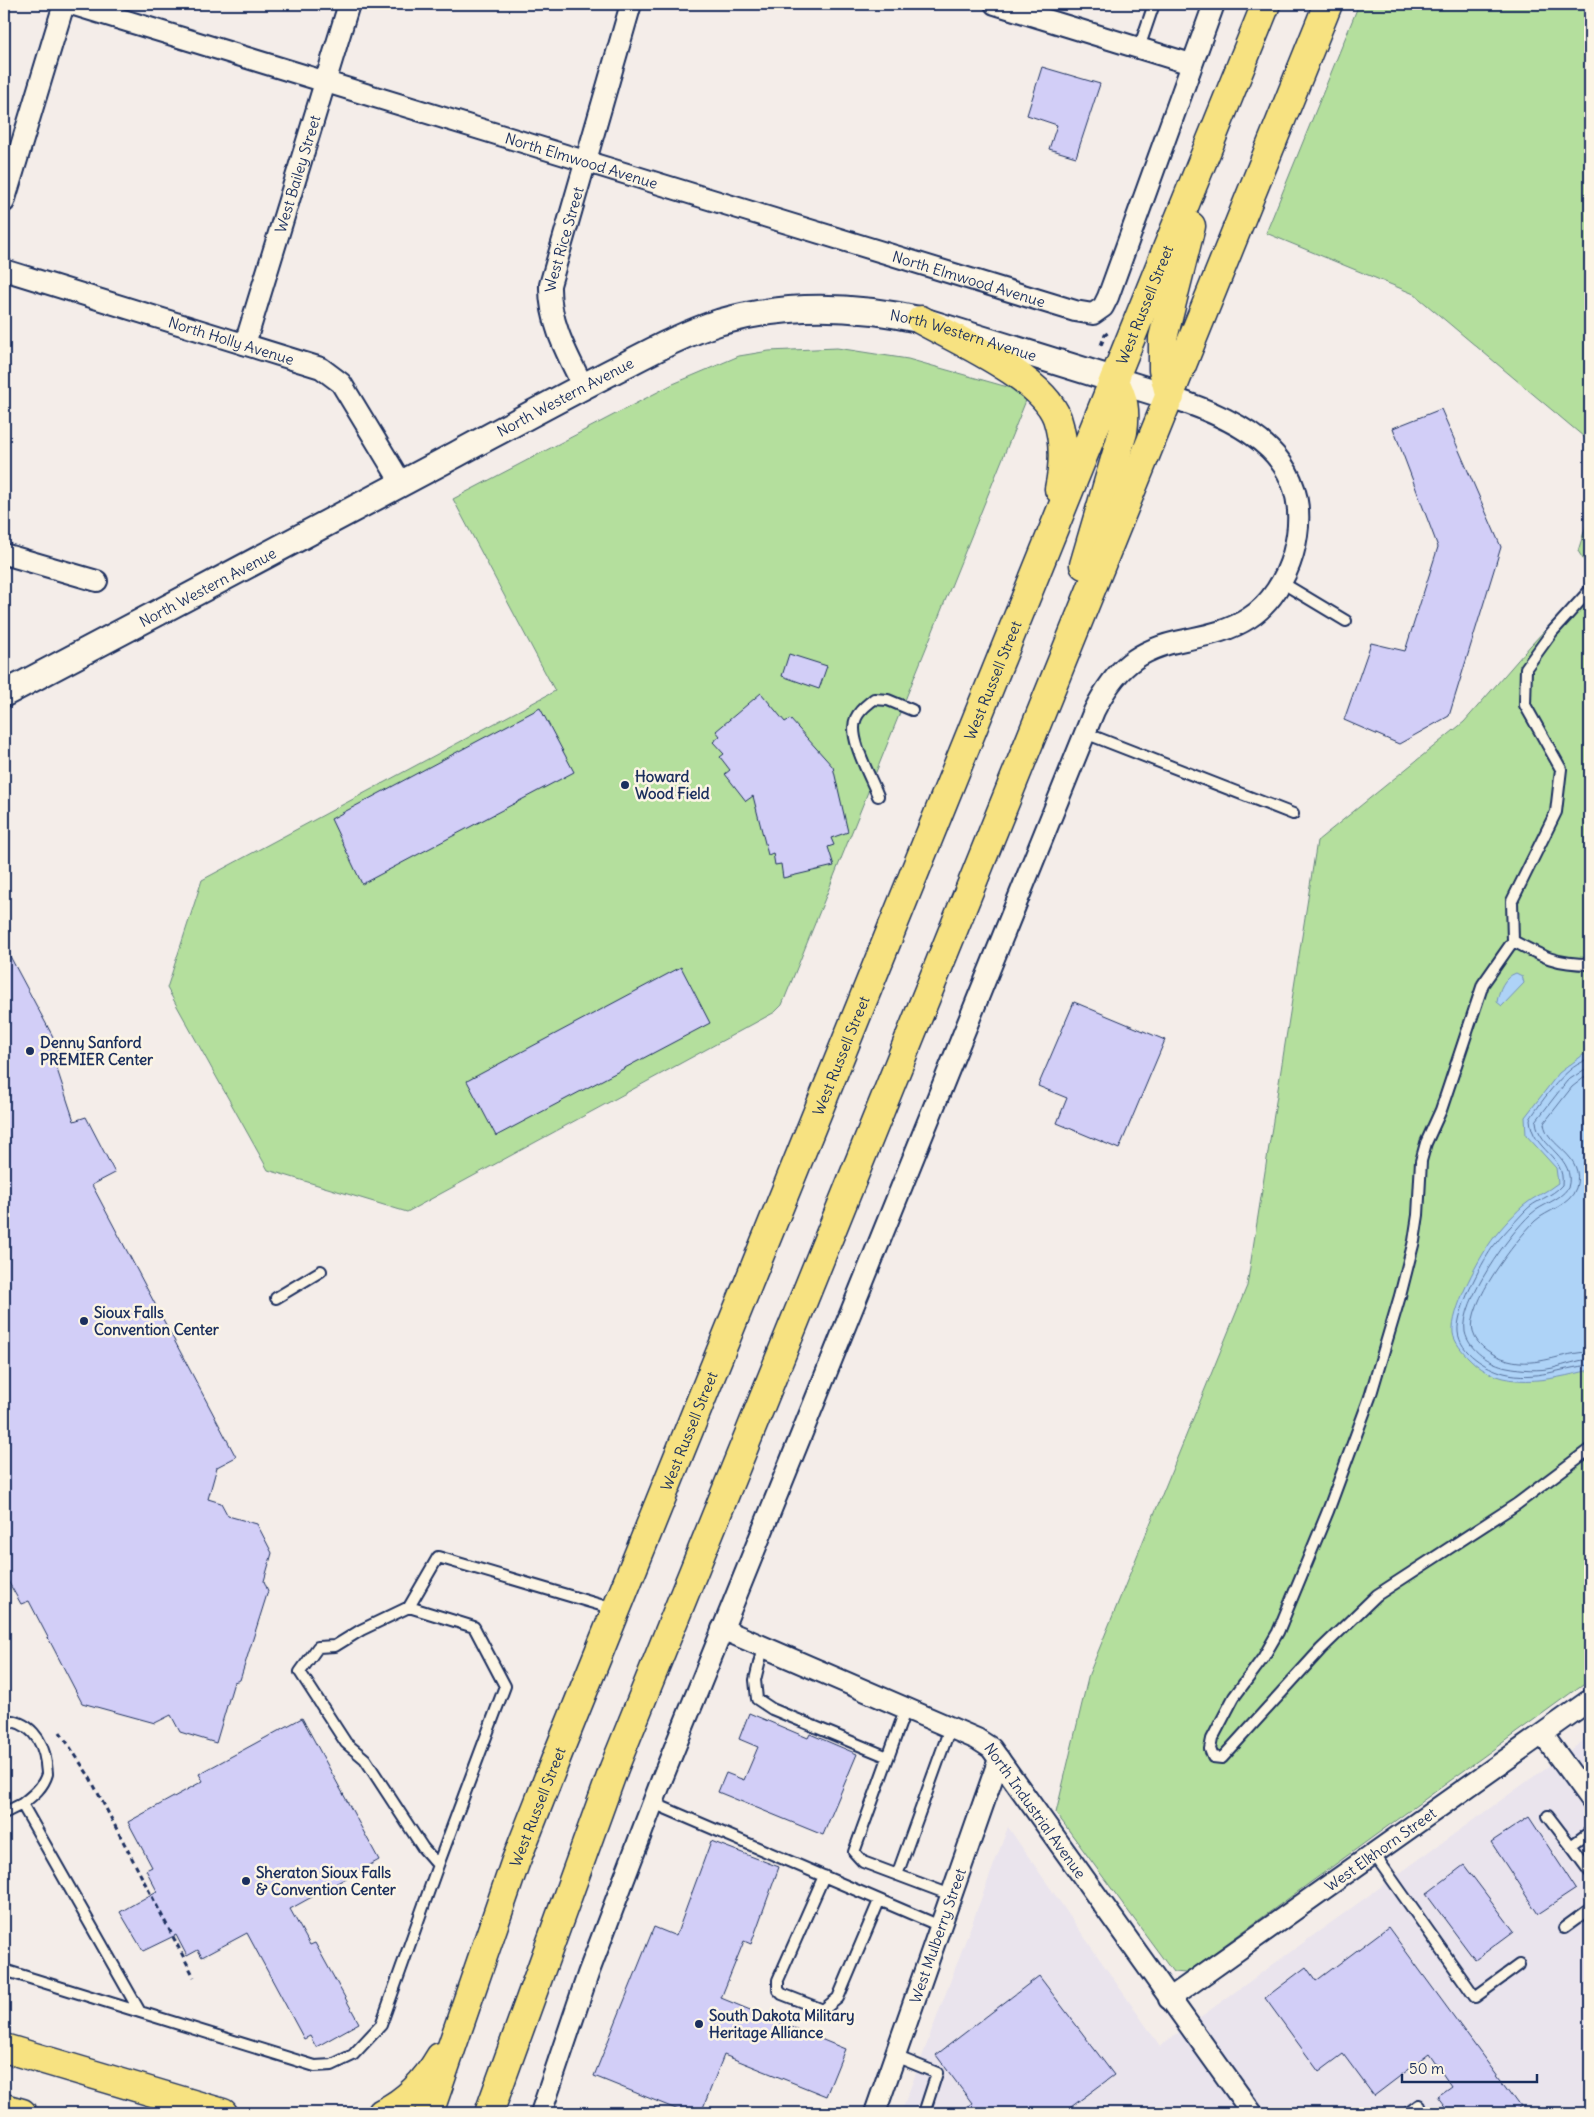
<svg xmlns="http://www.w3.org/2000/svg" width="1594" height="2117" font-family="Delius,sans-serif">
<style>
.built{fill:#eae4ed}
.green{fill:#b4df9d;stroke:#68877e}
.water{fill:#aed3f7;stroke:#7391ba}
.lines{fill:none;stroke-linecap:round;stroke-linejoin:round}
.shore{stroke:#56719b;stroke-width:1}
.building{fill:#d2cef7;stroke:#1b2f5e}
.service-casing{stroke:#1b2f5e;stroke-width:14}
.minor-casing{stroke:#1b2f5e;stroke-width:24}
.tertiary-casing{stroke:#1b2f5e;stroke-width:29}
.primary-casing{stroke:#1b2f5e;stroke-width:31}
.trunk-casing{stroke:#1b2f5e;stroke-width:31}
.path{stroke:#1b2f5e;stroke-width:3;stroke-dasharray:5 4;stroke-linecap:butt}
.service{stroke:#fcf5e5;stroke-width:10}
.minor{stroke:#fcf5e5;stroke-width:20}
.tertiary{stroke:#fcf5e5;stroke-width:25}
.primary{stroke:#f7e281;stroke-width:28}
.trunk{stroke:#f7e281;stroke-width:28}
.poi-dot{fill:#1b2f5e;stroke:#fcf5e5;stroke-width:2}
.labels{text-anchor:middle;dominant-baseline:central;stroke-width:5;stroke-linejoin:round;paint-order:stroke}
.street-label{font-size:15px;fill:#1b2f5e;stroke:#fcf5e5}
.poi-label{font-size:15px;font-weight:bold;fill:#1b2f5e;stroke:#fcf5e5;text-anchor:start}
</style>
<rect width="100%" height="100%" fill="#f4ede9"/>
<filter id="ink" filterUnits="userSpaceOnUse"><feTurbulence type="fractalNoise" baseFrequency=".02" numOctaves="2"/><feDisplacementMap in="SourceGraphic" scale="10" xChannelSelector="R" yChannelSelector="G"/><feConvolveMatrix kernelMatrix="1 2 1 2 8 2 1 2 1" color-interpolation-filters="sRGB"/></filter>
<g filter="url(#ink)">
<path class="built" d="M 1590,1736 L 1590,2113 L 901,2113 L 1008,1827 L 1160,2046 Z"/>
<path class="green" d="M 1359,4 L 1590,4 L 1590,442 L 1414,294 L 1266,233 Z
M 837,348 L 908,359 L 1029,393 L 782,1005 L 775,1012 L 407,1212 L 268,1170 L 167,988 L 202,880 L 555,691 L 453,499 L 673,384 L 739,356 L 769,351 Z
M 1590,513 L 1590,570 L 1578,551 Z
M 1590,582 L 1590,1679 L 1186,1973 L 1173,1972 L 1056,1813 L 1089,1674 L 1247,1286 L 1317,841 L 1464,722 L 1531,645 Z"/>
<path class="water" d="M 1516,973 L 1522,976 L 1524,983 L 1502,1006 L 1497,1002 C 1499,990 1504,977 1516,973 Z
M 1583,1055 L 1590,1055 L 1590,1370 C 1550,1380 1501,1392 1469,1358 C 1463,1352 1454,1342 1453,1333 C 1451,1311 1476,1264 1488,1246 C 1497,1232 1511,1217 1523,1206 C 1533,1197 1547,1192 1558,1183 L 1556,1168 L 1526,1135 L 1525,1117 L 1559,1073 Z"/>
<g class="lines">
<path class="shore" d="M 1590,1060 C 1569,1061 1541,1102 1530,1119 C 1532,1151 1566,1155 1562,1185 C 1552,1197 1535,1200 1525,1211 C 1514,1223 1502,1235 1492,1248 C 1480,1266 1456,1311 1458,1332 C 1460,1353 1486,1368 1504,1373 C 1536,1381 1560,1368 1590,1365
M 1590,1066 L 1567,1081 L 1536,1121 C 1538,1148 1577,1157 1568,1188 C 1559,1201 1542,1204 1531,1214 C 1509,1234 1460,1302 1465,1332 C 1469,1351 1491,1364 1507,1367 C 1522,1370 1539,1371 1553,1368 C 1565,1365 1578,1360 1590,1359
M 1590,1073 L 1572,1087 L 1544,1123 C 1546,1147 1586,1154 1576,1188 C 1570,1206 1547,1210 1535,1221 C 1516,1240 1466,1304 1473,1332 C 1477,1347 1494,1356 1508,1360 C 1538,1368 1562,1352 1590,1352"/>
</g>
<path class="building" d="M 1042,67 L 1100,84 L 1076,157 L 1049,149 L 1057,125 L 1027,115 Z
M 1441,409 L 1501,547 L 1449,716 L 1399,744 L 1344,720 L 1371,643 L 1405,651 L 1438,547 L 1393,428 Z
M 789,654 L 827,666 L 819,689 L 782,676 Z
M 761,693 L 785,722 L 790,719 L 833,767 L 848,832 L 831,838 L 834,845 L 828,847 L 834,866 L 783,878 L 781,864 L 775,865 L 773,853 L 768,855 L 753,796 L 746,801 L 725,774 L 730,770 L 720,757 L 724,754 L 713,742 L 720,736 L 716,731 Z
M 540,708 L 574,772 L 362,884 L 331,819 Z
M 4,945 L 59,1048 L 52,1054 L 74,1121 L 86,1117 L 115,1173 L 92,1185 L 236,1457 L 217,1467 L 208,1499 L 221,1503 L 228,1516 L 257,1524 L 272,1553 L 264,1581 L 268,1591 L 240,1680 L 234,1682 L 216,1743 L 180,1732 L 171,1715 L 155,1723 L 82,1703 L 29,1601 L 21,1604 L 4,1574 Z
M 681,967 L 710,1023 L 496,1136 L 467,1081 Z
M 1074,1002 L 1165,1040 L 1119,1149 L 1057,1123 L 1067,1098 L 1038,1086 Z
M 749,1713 L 808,1738 L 810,1734 L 857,1754 L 823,1835 L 718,1792 L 726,1773 L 744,1780 L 758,1747 L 739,1739 Z
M 302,1718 L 379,1860 L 290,1909 L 310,1945 L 315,1943 L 359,2023 L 316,2047 L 310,2036 L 304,2039 L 247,1933 L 202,1957 L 198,1950 L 187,1956 L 176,1935 L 143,1951 L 120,1912 L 157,1891 L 146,1870 L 152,1867 L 128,1822 L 203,1781 L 199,1774 Z
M 1529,1817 L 1576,1889 L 1538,1914 L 1491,1842 Z
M 711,1841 L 779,1867 L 751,1944 L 744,1941 L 721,1998 L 845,2049 L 826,2096 L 724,2055 L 701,2113 L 686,2113 L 594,2076 L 654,1927 L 676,1936 Z
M 1464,1865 L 1514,1931 L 1475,1960 L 1426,1894 Z
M 1388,1927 L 1520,2107 L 1511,2113 L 1450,2113 L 1437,2096 L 1451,2086 L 1429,2054 L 1374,2096 L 1343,2054 L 1319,2072 L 1265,1998 L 1306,1967 L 1316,1981 Z
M 1039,1976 L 1114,2075 L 1063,2113 L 959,2113 L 972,2103 L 936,2055 Z"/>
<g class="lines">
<defs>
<path id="service" d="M 1139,48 L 1154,4
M 1281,582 L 1346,621
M 1590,590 L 1552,632 L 1526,668 L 1525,705 L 1561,769 L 1556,812 L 1512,901 L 1513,941 C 1543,957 1556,964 1590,964
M 1085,733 L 1293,814
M 878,796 C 871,777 847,737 856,718 C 860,709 867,705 874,699 L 888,700 L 912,710
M 1513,941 L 1483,984 L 1441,1110 L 1426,1143 L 1421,1161 L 1418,1215 L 1414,1241 L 1400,1296 L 1370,1397 L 1328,1511 L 1278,1632 L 1263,1658 L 1234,1697 L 1212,1739 L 1210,1749 L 1213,1757 L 1222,1758 L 1321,1649 L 1377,1595 L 1517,1504 L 1590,1449
M 276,1298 L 321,1271
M 409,1607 L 438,1557 L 614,1609
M 763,1647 L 755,1680 L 757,1699 L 772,1709 L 888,1757
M 906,1708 L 854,1852 L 863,1862 L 951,1895
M 4,1720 C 29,1721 43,1739 46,1763 C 46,1766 47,1771 47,1774 C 43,1788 32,1796 22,1804 L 140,2012 L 315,2066 L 332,2065 L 353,2055 L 381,2025 L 438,1865 L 423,1848 L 365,1759 L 346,1743 L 300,1672 L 318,1647 L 335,1646 L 361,1630 L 409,1607 L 474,1627 L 505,1686 L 438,1865
M 653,1803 L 940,1926
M 4,1813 L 22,1804
M 1548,1816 L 1571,1846
M 1590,1832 L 1571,1846 L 1590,1872
M 1374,1854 L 1475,1997 L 1519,1965
M 897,1875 L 950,1728
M 824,1876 L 778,1980 L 778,1990 L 782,1994 L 823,2010 L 838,1998 L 879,1901
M 1564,1928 L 1590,1909
M 4,1970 L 140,2012
M 895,2056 L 937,2073 L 924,2113
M 1408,2113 L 1419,2105"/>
<g id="minor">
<path id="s1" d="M 71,4 L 1075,311 L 1093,314 L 1103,307 L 1108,297 L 1214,4"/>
<path d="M 995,4 L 1191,64"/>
<path d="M 4,202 L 64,4"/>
<path id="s2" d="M 4,270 L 321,368 L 341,383 L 402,484"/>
<path id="s3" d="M 245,344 L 349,4"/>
<path id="s4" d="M 583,386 C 567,354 549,322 550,285 L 631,4"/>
<path d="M 4,554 L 97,581"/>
<path id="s5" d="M 722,1629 L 977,1739 L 991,1748 L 1252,2113"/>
<path d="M 1543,1735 L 1590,1799"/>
<path id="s6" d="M 1169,1999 L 1590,1700"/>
<path d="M 541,2113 L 588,1974 L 662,1779 L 1094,711 C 1115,669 1137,649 1185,640 C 1208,635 1229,631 1249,618 C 1271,604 1286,578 1293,554 C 1319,459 1246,422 1170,397"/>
<path id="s7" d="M 875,2113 L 999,1759"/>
</g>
<g id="tertiary">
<path id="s8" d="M 4,694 C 155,614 307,535 457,454 C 511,425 564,396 619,368 C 652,351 685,333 720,322 C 788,303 853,305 921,320 L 1170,397"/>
</g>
<path id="primary" d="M 4,2048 L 223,2113
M 4,2108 L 22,2113"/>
<g id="trunk">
<path d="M 921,320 C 957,340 1043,378 1057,418 C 1065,442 1064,465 1059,489"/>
<path d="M 1170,397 L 1163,370 L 1163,338 L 1191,226"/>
<path d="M 1084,565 L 1123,432 C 1126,411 1124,398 1114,380"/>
<path d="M 382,2113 C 407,2101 426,2081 440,2057"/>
<path id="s9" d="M 429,2113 L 515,1863 L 559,1751 L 1266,4"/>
<path d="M 489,2113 L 614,1768 L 1328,4"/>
</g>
</defs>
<use href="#service" class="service-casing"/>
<use href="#minor" class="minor-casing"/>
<use href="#tertiary" class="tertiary-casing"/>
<use href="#primary" class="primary-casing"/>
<use href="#trunk" class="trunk-casing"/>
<path class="path" d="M 1101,345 L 1105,335 L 1109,332
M 4,1589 L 11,1586
M 60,1732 L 89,1776 L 194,1977"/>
<use href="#service" class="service"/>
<use href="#minor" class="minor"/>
<use href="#tertiary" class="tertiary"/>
<use href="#primary" class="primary"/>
<use href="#trunk" class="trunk"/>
</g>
</g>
<g class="poi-dot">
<circle cx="625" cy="785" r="5"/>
<circle cx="30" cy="1051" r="5"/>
<circle cx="84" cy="1321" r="5"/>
<circle cx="246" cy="1881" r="5"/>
<circle cx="699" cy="2024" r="5"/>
</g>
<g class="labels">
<g class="street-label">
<text stroke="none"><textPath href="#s1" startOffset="534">North Elmwood Avenue</textPath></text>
<text stroke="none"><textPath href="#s3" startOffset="178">West Bailey Street</textPath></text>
<text stroke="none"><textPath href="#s4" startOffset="155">West Rice Street</textPath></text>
<text stroke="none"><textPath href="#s1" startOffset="939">North Elmwood Avenue</textPath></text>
<text stroke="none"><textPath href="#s9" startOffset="1945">West Russell Street</textPath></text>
<text stroke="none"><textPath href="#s8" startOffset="1055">North Western Avenue</textPath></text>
<text stroke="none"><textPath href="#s2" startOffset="238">North Holly Avenue</textPath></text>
<text stroke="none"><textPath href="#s8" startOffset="635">North Western Avenue</textPath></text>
<text stroke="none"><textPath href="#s8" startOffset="230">North Western Avenue</textPath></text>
<text stroke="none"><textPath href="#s9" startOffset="1540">West Russell Street</textPath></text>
<text stroke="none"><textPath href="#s9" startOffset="1135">West Russell Street</textPath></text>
<text stroke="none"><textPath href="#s9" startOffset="730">West Russell Street</textPath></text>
<text stroke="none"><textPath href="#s9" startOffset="325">West Russell Street</textPath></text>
<text stroke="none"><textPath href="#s5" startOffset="371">North Industrial Avenue</textPath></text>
<text stroke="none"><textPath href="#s6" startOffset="259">West Elkhorn Street</textPath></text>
<text stroke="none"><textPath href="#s7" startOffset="188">West Mulberry Street</textPath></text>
</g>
<g class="poi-label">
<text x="635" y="776">Howard<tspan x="635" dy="17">Wood Field</tspan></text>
<text x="40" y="1042">Denny Sanford<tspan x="40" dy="17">PREMIER Center</tspan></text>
<text x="94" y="1312">Sioux Falls<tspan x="94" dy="17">Convention Center</tspan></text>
<text x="256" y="1872">Sheraton Sioux Falls<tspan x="256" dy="17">&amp; Convention Center</tspan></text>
<text x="709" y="2015">South Dakota Military<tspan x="709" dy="17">Heritage Alliance</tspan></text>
</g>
</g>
<rect width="1594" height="2117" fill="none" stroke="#fcf5e5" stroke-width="20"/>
<rect x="10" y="10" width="1574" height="2097" fill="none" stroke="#1b2f5e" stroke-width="2" filter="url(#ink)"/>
<path d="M1402 2074v8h135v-8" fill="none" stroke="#1b2f5e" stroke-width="2.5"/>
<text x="1409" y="2074" font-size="15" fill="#1b2f5e" stroke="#fcf5e5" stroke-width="4" paint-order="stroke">50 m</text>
</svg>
